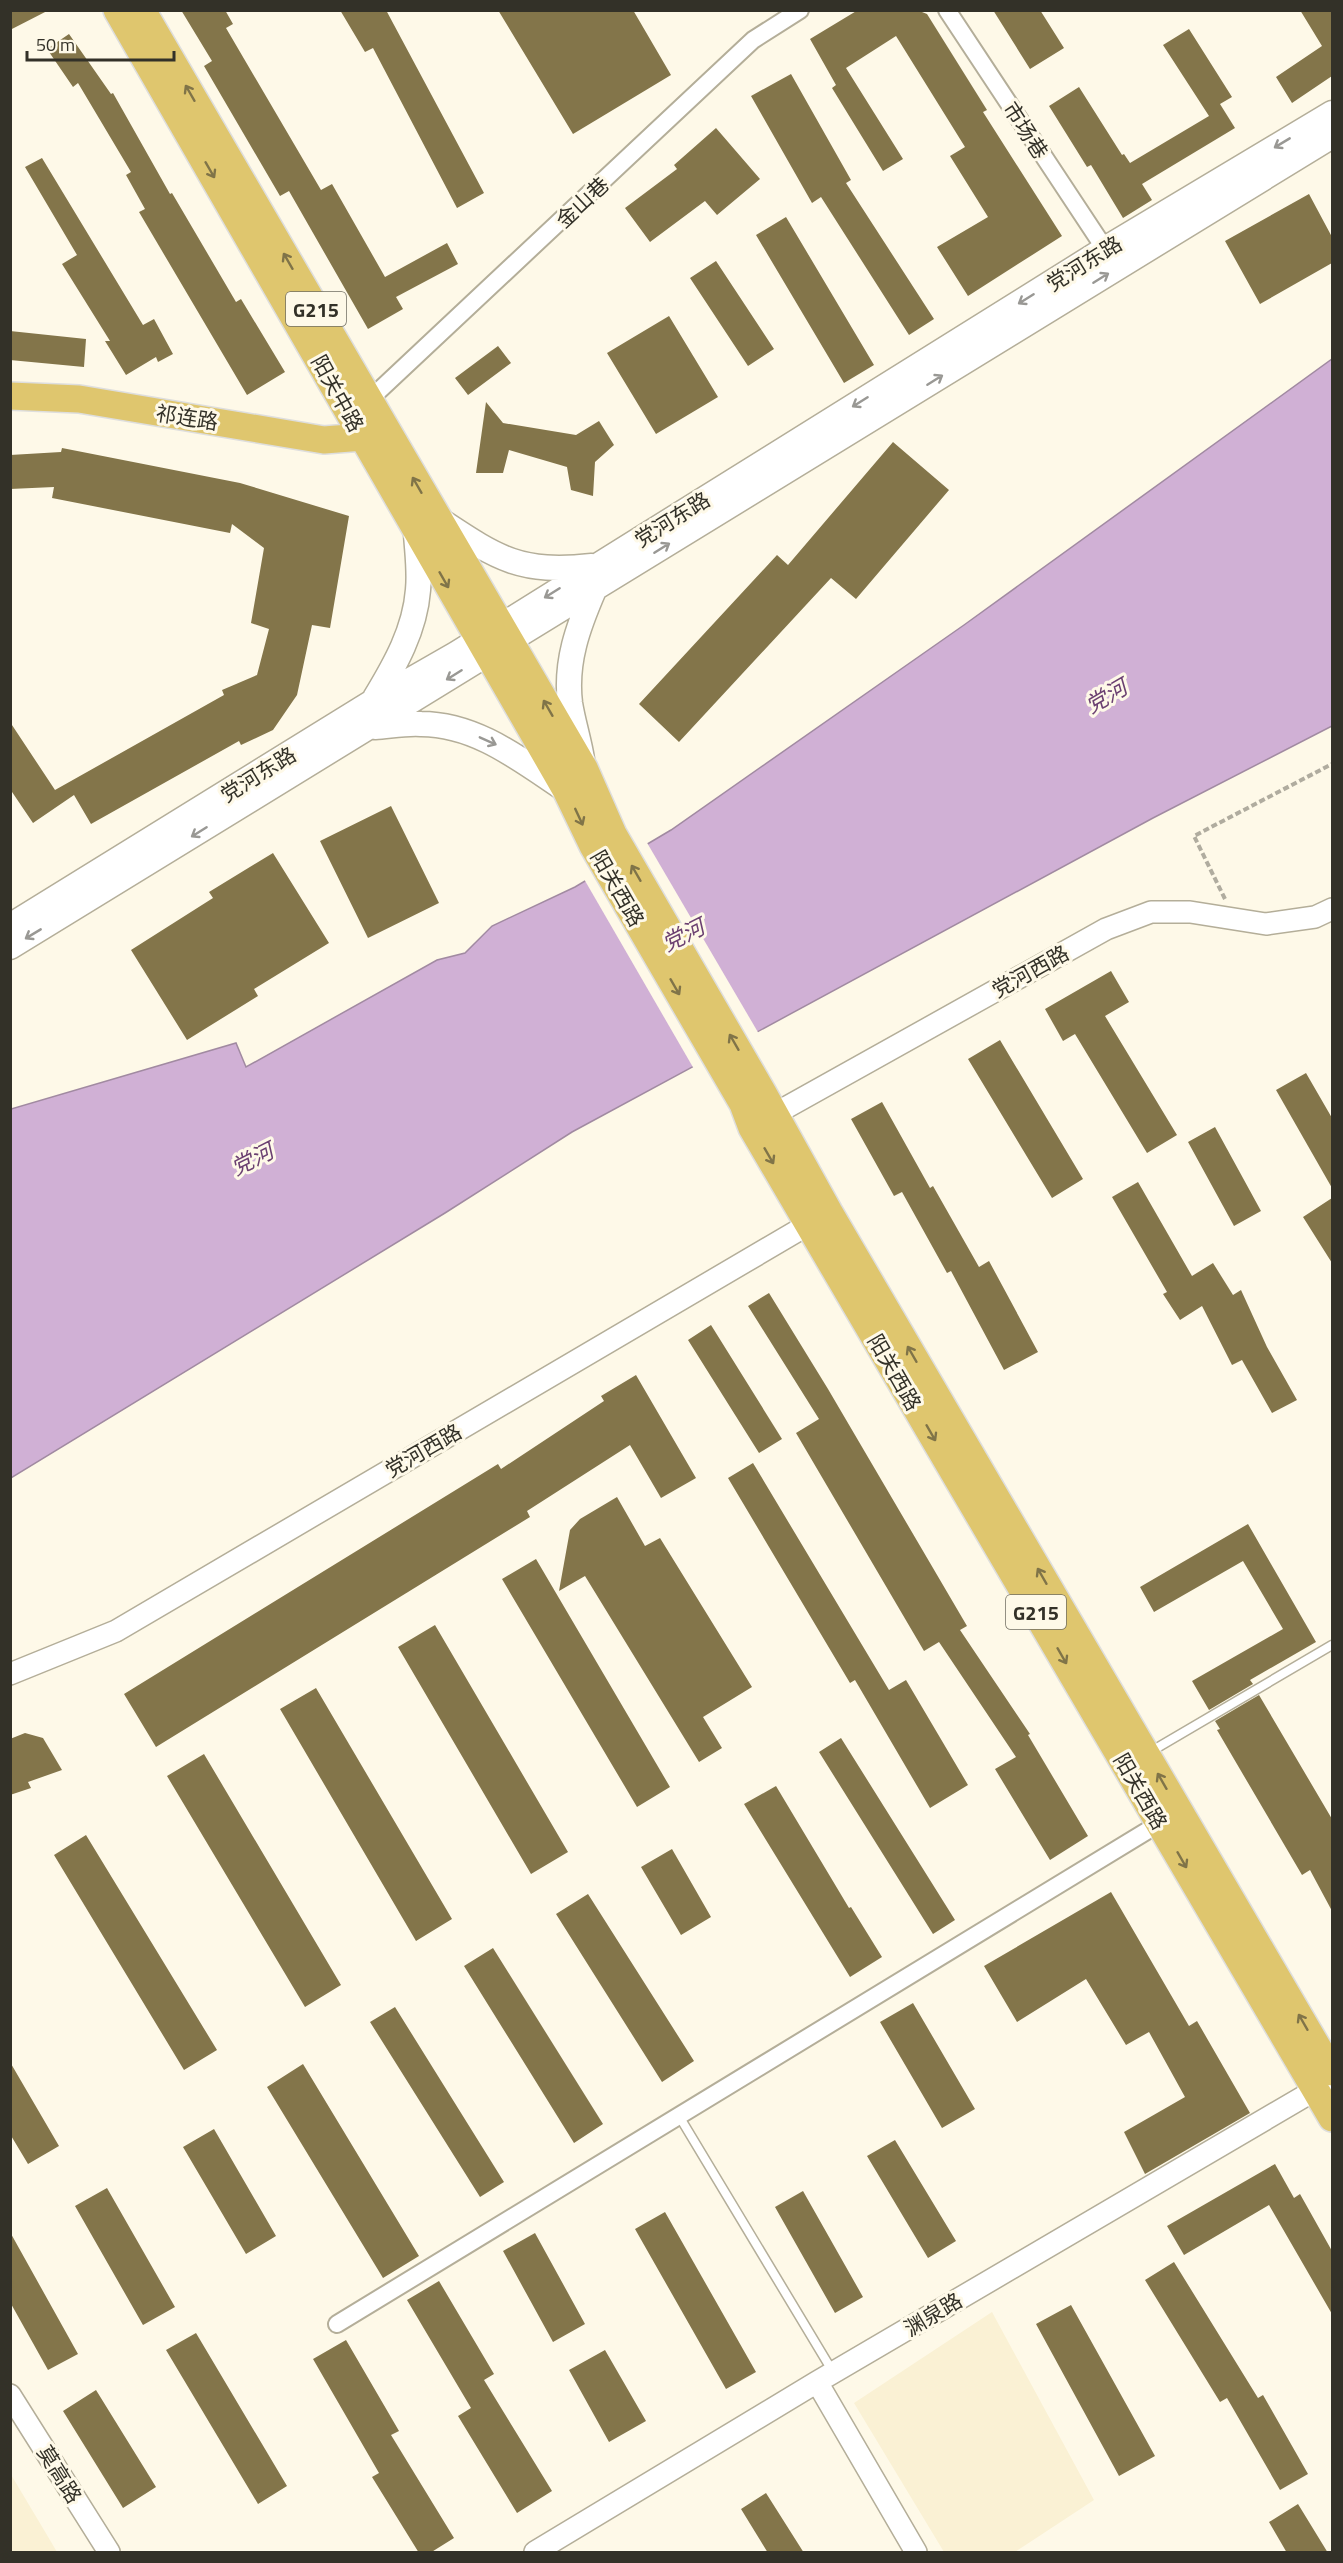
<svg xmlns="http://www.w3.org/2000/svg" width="1343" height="2563" font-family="'Titillium Web','Noto Sans SC',sans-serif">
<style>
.built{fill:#faf1d4}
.water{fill:#d0b0d5;stroke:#a18aa1;stroke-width:1.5}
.pier{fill:#fef9e8}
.building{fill:#83754a}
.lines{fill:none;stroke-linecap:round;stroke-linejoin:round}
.service-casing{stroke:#b4ae99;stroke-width:11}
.minor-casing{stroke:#b4ae99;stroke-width:20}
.tertiary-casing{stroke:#b4ae99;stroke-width:24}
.secondary-casing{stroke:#b4ae99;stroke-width:27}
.trunk-casing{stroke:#dededd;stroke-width:30}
.path{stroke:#b0ac9f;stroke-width:4;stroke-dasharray:6 3;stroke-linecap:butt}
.service{stroke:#fff;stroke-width:8}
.minor{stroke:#fff;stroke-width:16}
.tertiary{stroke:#fff;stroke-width:21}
.secondary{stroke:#fff;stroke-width:24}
.trunk{stroke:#dfc66e;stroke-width:27}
.oneway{stroke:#807448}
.oneway2{stroke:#999894}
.labels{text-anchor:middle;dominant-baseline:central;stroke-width:6;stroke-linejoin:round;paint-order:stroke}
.shield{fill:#fef9e8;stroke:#706d62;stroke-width:1.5}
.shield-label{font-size:20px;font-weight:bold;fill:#333128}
.street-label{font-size:21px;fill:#333128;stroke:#fef9e8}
.water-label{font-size:22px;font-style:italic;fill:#6b4071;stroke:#fef9e8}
</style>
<rect width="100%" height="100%" fill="#fef9e8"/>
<path class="built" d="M 992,2312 L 1094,2500 L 1015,2552 L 944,2552 L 854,2403 Z
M 10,2473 L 47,2535 L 57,2552 L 11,2552 Z"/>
<path class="water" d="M 1332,359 L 1332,726 L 1153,818 L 572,1132 L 445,1213 L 11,1478 L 11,1109 L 236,1043 L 246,1067 L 437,960 L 465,953 L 492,926 L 575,887 L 671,830 L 964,625 Z"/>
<path class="pier" d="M 646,841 L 759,1034 L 694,1069 L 584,879 Z"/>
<path class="building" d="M 10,10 L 49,10 L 10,30 Z
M 181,10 L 225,10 L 233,24 L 226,28 L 321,190 L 332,184 L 385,277 L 447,243 L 458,264 L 396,297 L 403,309 L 368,329 L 289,191 L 280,196 L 204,66 L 212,61 Z
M 340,10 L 386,10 L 484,193 L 457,208 L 373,48 L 365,52 Z
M 498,10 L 633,10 L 671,75 L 573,134 Z
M 858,10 L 917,10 L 927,14 L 987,110 L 983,112 L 1062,236 L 968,296 L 937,247 L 988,217 L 950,156 L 965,147 L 896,36 L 846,68 L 903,159 L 883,171 L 832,88 L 836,85 L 810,39 Z
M 993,10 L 1040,10 L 1064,48 L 1030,69 Z
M 1300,10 L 1332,10 L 1332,76 L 1292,103 L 1276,77 L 1322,46 Z
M 1189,29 L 1232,97 L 1220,104 L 1235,128 L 1142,184 L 1152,200 L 1123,218 L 1091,165 L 1087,167 L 1049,106 L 1079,87 L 1122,155 L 1124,154 L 1130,163 L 1209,116 L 1163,45 Z
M 69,34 L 111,94 L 113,93 L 170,194 L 172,193 L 236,302 L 241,299 L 285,372 L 247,395 L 139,212 L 145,209 L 126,175 L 131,172 L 78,83 L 73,87 L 47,49 Z
M 791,74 L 851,180 L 846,183 L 934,319 L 909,335 L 821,197 L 812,203 L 751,96 Z
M 716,128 L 760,179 L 717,215 L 705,201 L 650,242 L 625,208 L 677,169 L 674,165 Z
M 42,158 L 143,325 L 154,319 L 173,354 L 158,362 L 156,357 L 126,375 L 105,341 L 110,341 L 62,264 L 77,255 L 25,167 Z
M 1309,194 L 1332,237 L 1332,263 L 1260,304 L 1225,241 Z
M 786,217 L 874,365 L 844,383 L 756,235 Z
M 716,261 L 774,349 L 748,366 L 690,278 Z
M 669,316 L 718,397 L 656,434 L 607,353 Z
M 10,331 L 86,339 L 84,367 L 10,360 Z
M 498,346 L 511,363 L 468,395 L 455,378 Z
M 486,402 L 503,423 L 576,435 L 599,421 L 614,445 L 595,462 L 593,496 L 571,490 L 567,467 L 509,450 L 503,473 L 476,473 Z
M 893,442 L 949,490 L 856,599 L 831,578 L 679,742 L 639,704 L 777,555 L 788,565 Z
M 62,448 L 240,483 L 349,516 L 330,628 L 312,625 L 297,695 L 273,730 L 241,745 L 239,741 L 91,824 L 74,795 L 33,823 L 10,789 L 10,722 L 55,790 L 224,695 L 222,690 L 257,675 L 269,629 L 251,623 L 264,548 L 232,524 L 230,533 L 52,498 L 54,487 L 10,489 L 10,455 L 61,452 Z
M 391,806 L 439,903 L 368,938 L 320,841 Z
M 273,853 L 329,943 L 254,989 L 258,996 L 187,1040 L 131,950 L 213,898 L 209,892 Z
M 1111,971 L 1129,1002 L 1105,1016 L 1177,1135 L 1147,1153 L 1075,1034 L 1063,1041 L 1045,1009 Z
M 1000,1040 L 1083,1179 L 1052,1198 L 968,1059 Z
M 1306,1073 L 1332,1118 L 1332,1188 L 1276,1090 Z
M 882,1102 L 930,1188 L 933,1186 L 979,1267 L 989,1261 L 1038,1352 L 1004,1370 L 951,1271 L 947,1273 L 902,1192 L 894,1196 L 851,1119 Z
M 1215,1127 L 1261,1211 L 1234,1226 L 1188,1142 Z
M 1138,1182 L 1192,1276 L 1213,1263 L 1233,1295 L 1241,1290 L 1267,1347 L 1297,1400 L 1272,1413 L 1242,1360 L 1232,1365 L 1202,1306 L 1180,1320 L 1163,1294 L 1167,1292 L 1112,1197 Z
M 1332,1198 L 1332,1263 L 1303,1217 Z
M 769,1293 L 828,1389 L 967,1626 L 960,1630 L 1030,1734 L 1028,1735 L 1088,1836 L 1050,1860 L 995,1769 L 1016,1757 L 939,1642 L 924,1651 L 796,1433 L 819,1419 L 748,1306 Z
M 711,1325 L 782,1439 L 759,1453 L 688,1340 Z
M 636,1375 L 696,1478 L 661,1498 L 630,1445 L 527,1511 L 530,1517 L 156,1747 L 124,1694 L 498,1464 L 501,1469 L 604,1401 L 601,1396 Z
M 753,1463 L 889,1690 L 906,1680 L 968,1785 L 930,1808 L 855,1680 L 850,1683 L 728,1478 Z
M 617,1497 L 645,1546 L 660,1538 L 752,1687 L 703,1717 L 722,1748 L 699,1762 L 585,1576 L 559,1591 L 570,1530 L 580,1519 Z
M 1248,1524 L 1316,1642 L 1250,1680 L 1253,1684 L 1209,1710 L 1192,1681 L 1283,1629 L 1243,1561 L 1154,1612 L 1140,1587 Z
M 536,1559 L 670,1787 L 637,1807 L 502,1579 Z
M 435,1625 L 568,1852 L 531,1874 L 398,1647 Z
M 316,1688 L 452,1919 L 416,1941 L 280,1709 Z
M 1259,1695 L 1332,1819 L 1332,1911 L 1310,1870 L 1302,1875 L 1217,1730 L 1220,1729 L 1215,1721 Z
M 25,1733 L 43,1738 L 62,1770 L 28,1782 L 31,1788 L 10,1795 L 10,1739 Z
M 841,1738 L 955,1920 L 933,1934 L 819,1752 Z
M 204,1754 L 341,1985 L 305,2007 L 167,1776 Z
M 776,1786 L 849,1908 L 851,1907 L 882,1957 L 850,1977 L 744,1804 Z
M 86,1835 L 217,2050 L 184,2070 L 54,1855 Z
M 672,1849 L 711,1917 L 681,1935 L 641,1867 Z
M 1111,1892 L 1189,2026 L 1197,2021 L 1250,2113 L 1145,2174 L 1124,2132 L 1185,2097 L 1149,2032 L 1126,2045 L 1086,1979 L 1017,2022 L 984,1966 Z
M 588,1894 L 694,2061 L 662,2082 L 556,1914 Z
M 493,1948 L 603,2124 L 574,2143 L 464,1966 Z
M 913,2003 L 975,2109 L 942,2128 L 880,2022 Z
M 395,2007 L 504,2182 L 480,2197 L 370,2022 Z
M 10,2062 L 59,2146 L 28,2164 L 10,2134 Z
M 303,2064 L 419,2256 L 383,2278 L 267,2087 Z
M 214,2129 L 276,2236 L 246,2254 L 183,2147 Z
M 895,2140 L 956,2241 L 928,2258 L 867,2156 Z
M 1275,2164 L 1294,2198 L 1300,2194 L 1332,2251 L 1332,2314 L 1269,2205 L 1184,2255 L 1167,2226 Z
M 107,2188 L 175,2307 L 143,2325 L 75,2206 Z
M 803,2191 L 863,2297 L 835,2313 L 775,2207 Z
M 665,2212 L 756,2372 L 726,2389 L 635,2229 Z
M 10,2232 L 78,2354 L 48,2370 L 10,2302 Z
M 535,2233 L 585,2324 L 553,2342 L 503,2251 Z
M 1174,2262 L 1258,2398 L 1263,2395 L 1308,2474 L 1280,2490 L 1227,2398 L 1220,2402 L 1145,2280 Z
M 439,2281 L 494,2374 L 484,2380 L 552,2491 L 517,2513 L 458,2416 L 471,2408 L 407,2300 Z
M 1071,2305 L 1155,2456 L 1119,2476 L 1036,2324 Z
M 196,2333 L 287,2486 L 258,2504 L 166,2350 Z
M 346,2340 L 399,2431 L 391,2435 L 454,2538 L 430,2553 L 419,2553 L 372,2477 L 379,2473 L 313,2359 Z
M 605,2350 L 646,2421 L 609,2442 L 569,2370 Z
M 96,2390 L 156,2487 L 123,2508 L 63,2411 Z
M 766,2493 L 804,2553 L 768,2553 L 741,2509 Z
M 1298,2504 L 1328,2553 L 1287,2553 L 1269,2522 Z"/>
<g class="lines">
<defs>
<path id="service" d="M 1150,1752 L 1332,1645
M 679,2116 L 833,2372"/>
<path id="minor" d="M 947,10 L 1105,249
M 369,400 L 753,40 L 800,10
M 337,2324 L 1160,1823"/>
<path id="tertiary" d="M 762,1121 L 1106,929 L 1151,912 L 1190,912 L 1266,924 L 1315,917 L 1332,909
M 10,1674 L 116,1631 L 821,1217
M 817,2382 L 916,2552
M 10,2395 L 109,2552
M 535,2552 L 817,2382 L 1327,2083"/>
<path id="secondary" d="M 438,519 C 497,558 519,574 592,566
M 375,698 C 395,665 415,630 418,590 C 420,571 417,551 416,533
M 375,727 C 390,726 406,723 421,724 C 477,724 522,761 566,790
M 582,759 C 579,740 573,722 570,703 C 565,662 578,627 594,590
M 10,926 L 374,701 L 456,654 L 1105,249 L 1332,113
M 10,947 L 1332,136"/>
<path id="trunk" d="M 117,10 L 566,790 L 593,846 L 743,1104 L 752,1128 L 1332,2118
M 142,10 L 584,768 L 613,834 L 763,1093 L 829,1212 L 1332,2072
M 10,396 L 79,399 L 324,440 L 363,437"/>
</defs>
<use href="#service" class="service-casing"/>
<use href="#minor" class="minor-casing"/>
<use href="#tertiary" class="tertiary-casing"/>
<use href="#secondary" class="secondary-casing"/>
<use href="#trunk" class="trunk-casing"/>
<path class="path" d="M 1225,899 L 1194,836 L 1332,764"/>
<use href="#service" class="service"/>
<use href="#minor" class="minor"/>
<use href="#tertiary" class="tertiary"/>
<use href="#secondary" class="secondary"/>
<use href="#trunk" class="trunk"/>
</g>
<defs><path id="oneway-shaft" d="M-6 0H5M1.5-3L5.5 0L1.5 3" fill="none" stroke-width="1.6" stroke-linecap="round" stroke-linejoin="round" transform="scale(1.5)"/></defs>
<g class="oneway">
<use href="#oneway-shaft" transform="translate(190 93) rotate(-120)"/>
<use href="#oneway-shaft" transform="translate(210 170) rotate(60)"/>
<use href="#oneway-shaft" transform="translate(288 261) rotate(-120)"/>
<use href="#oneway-shaft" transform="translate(417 485) rotate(-120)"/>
<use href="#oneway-shaft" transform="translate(444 580) rotate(60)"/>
<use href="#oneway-shaft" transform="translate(548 708) rotate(-120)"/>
<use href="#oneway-shaft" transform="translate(579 817) rotate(65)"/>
<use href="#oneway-shaft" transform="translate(636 873) rotate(-120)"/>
<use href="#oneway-shaft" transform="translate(675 987) rotate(60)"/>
<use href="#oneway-shaft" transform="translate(734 1042) rotate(-120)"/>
<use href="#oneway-shaft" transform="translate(769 1156) rotate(60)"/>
<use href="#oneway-shaft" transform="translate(912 1354) rotate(-120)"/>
<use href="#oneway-shaft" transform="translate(931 1433) rotate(60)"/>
<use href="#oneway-shaft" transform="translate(1042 1576) rotate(-120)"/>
<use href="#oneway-shaft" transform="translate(1062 1656) rotate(60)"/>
<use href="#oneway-shaft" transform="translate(1162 1781) rotate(-120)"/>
<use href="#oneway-shaft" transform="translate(1182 1860) rotate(60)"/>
<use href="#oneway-shaft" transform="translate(1303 2022) rotate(-120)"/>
</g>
<g class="oneway2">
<use href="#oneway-shaft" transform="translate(1282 143) rotate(149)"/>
<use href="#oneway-shaft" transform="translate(1101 278) rotate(-32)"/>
<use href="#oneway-shaft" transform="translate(1026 299) rotate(148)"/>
<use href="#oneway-shaft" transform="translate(935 380) rotate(-32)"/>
<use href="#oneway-shaft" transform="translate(860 402) rotate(148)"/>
<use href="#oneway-shaft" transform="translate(662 548) rotate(-32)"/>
<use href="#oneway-shaft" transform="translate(552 593) rotate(148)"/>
<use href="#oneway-shaft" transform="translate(454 675) rotate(148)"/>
<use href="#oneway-shaft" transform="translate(488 741) rotate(24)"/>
<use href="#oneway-shaft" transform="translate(199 832) rotate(148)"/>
<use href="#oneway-shaft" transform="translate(33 934) rotate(149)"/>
</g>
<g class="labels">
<g class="shield">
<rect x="286" y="292" width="60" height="34" rx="4.5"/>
<rect x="1006" y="1595" width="60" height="34" rx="4.5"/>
</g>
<g class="shield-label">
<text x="316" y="309">G215</text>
<text x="1036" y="1612">G215</text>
</g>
<g class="street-label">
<text transform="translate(1026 130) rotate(57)">市场巷</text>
<text transform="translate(582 202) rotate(-43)">金山巷</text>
<text transform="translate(1084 263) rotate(-32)">党河东路</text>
<text transform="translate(338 393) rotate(61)">阳关中路</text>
<text transform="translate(187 417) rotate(9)">祁连路</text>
<text transform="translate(672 519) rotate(-32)">党河东路</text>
<text transform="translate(258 774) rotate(-32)">党河东路</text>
<text transform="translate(618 888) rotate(60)">阳关西路</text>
<text transform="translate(1030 971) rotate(-29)">党河西路</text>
<text transform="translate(895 1372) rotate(60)">阳关西路</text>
<text transform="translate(423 1450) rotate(-30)">党河西路</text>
<text transform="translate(1141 1791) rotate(60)">阳关西路</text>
<text transform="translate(933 2314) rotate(-31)">渊泉路</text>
<text transform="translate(60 2474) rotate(58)">莫高路</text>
</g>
<g class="water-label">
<text transform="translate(1106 696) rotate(-30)">党河</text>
<text transform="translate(683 935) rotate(-27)">党河</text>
<text transform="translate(252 1159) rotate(-27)">党河</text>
</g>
</g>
<rect width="1343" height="2563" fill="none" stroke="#333128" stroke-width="24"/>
<path d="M27 51v9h147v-9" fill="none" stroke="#333128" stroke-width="3"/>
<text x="36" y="51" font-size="18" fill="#333128" stroke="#fef9e8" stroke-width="4.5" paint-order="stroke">50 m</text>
</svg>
